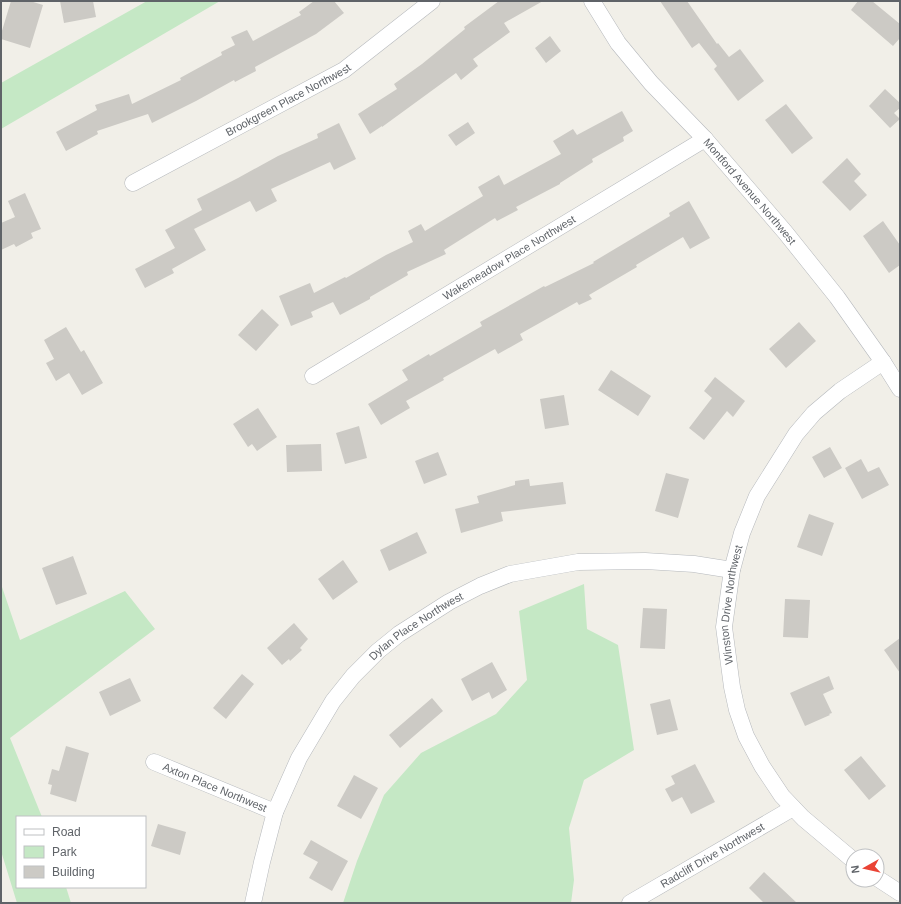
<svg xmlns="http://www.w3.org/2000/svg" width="901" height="904" font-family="Arial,sans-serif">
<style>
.green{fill:#c5e8c5}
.building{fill:#cccac5}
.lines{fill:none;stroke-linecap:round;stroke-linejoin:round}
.minor-casing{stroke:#b5b8bc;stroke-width:17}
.minor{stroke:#fff;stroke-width:16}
.labels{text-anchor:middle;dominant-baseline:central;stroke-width:3;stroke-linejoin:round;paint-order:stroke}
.street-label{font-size:11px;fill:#5f6368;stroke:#fff}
</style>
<rect width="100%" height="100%" fill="#f1efe8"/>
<path class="green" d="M 147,1 L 220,1 L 1,129 L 1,83 Z
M 1,584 L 20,640 L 125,591 L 155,629 L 10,738 L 42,817 L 17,817 L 17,887 L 66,887 L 71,903 L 17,903 L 1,851 Z
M 584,584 L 587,629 L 618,645 L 634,750 L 584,780 L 569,828 L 574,880 L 571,903 L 343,903 L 357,861 L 384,795 L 421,753 L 496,714 L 527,680 L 519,611 Z"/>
<path class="building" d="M 11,1 L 30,1 L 43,5 L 30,48 L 1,39 L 1,34 Z
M 60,1 L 93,1 L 96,17 L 64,23 Z
M 314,1 L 334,1 L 344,13 L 316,34 L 255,67 L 256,71 L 235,82 L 234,80 L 196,101 L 152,123 L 148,114 L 97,131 L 98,134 L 66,151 L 56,132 L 97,110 L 95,105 L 129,94 L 132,104 L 181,80 L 180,78 L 222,55 L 221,52 L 235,45 L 231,37 L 247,30 L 253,41 L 301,15 L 299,12 Z
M 499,1 L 543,1 L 504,23 L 510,32 L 473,59 L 478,66 L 461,80 L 456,73 L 382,127 L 382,126 L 370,134 L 358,114 L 397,89 L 394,84 L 422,64 L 465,29 L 464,27 Z
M 660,1 L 687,1 L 717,44 L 718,43 L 729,57 L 740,49 L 764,81 L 738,101 L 714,69 L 717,66 L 699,43 L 692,48 Z
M 858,1 L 872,1 L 900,24 L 900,38 L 893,46 L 851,10 Z
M 550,36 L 561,51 L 546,63 L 535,48 Z
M 885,89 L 900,103 L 900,108 L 894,113 L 900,119 L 890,128 L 869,106 Z
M 786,104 L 813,138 L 792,154 L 765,120 Z
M 622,111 L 633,131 L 623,137 L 624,141 L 592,159 L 593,162 L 560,183 L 560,184 L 516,207 L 518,210 L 497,221 L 495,218 L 444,250 L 446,254 L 407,272 L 408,275 L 370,297 L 370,299 L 340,315 L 333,302 L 311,312 L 313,317 L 291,326 L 279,296 L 310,283 L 314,293 L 345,277 L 346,278 L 386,255 L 413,242 L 408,231 L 421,224 L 425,231 L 483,196 L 478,187 L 499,175 L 504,185 L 561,154 L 553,141 L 573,129 L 577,135 Z
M 468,122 L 475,133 L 456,146 L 448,135 Z
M 339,123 L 356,159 L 334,170 L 330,162 L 271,189 L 277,201 L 256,212 L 250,201 L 194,229 L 206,250 L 172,269 L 174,273 L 145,288 L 135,269 L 175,248 L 165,230 L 202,210 L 197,199 L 238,178 L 278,156 L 318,138 L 317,134 Z
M 847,158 L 861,174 L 854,181 L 867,195 L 850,211 L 822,182 Z
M 25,193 L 41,229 L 31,233 L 33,238 L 16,247 L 14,244 L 1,250 L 1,223 L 15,217 L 8,201 Z
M 689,201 L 710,238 L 690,249 L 683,237 L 636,265 L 637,267 L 589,295 L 592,299 L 579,305 L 577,302 L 520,334 L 523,340 L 498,354 L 495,349 L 443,378 L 444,380 L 406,401 L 410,408 L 381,425 L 368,404 L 408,380 L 402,370 L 429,354 L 430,356 L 482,326 L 480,322 L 544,286 L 545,287 L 594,263 L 593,262 L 670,216 L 669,213 Z
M 883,221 L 900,245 L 900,265 L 889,273 L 863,236 Z
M 262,309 L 279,325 L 256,351 L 238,335 Z
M 799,322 L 816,341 L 786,368 L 769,349 Z
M 66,327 L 81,352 L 84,350 L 103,383 L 82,395 L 69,373 L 56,381 L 46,363 L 54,359 L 44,340 Z
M 611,370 L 651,396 L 638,416 L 598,390 Z
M 715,377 L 745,401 L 733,417 L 727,411 L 704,440 L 689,428 L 712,398 L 704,391 Z
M 564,395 L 569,425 L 545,429 L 540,399 Z
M 258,408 L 277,437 L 257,451 L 252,444 L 248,447 L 233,424 Z
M 359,426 L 367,458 L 345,464 L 336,433 Z
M 321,444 L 322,471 L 287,472 L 286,445 Z
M 830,447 L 842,468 L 824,478 L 812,457 Z
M 438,452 L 447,475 L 424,484 L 415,461 Z
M 861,459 L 868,472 L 879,467 L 889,485 L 862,499 L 845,468 Z
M 666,473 L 689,479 L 678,518 L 655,511 Z
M 529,479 L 530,486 L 563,482 L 566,504 L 501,512 L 503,521 L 461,533 L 455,509 L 479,503 L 477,496 L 515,485 L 515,481 Z
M 809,514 L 834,523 L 822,556 L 797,547 Z
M 417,532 L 427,553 L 389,571 L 380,550 Z
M 73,556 L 87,594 L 56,605 L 42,568 Z
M 343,560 L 358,582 L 333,600 L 318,579 Z
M 785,599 L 810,600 L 808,638 L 783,637 Z
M 643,608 L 667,609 L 665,649 L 640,648 Z
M 294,623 L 308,639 L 300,648 L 302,650 L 290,661 L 289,659 L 282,665 L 267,648 Z
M 900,638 L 900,673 L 884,650 Z
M 492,662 L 507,690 L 492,699 L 489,692 L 472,701 L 461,679 Z
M 242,674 L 254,684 L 226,719 L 213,708 Z
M 829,676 L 834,689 L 823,694 L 832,713 L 829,714 L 830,715 L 805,726 L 790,693 Z
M 130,678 L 141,701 L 110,716 L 99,692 Z
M 432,698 L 443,711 L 400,748 L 389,735 Z
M 670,699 L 678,730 L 657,735 L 650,704 Z
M 66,746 L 89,753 L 76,802 L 50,794 L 52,785 L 48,784 L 52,769 L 59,771 Z
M 861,756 L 886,786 L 869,800 L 844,770 Z
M 695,764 L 715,802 L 691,814 L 682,797 L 672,802 L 665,789 L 675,784 L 671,776 Z
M 354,775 L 378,788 L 361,819 L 337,806 Z
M 158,824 L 186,832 L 180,855 L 151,846 Z
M 311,840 L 348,861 L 332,891 L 309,878 L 318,862 L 303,854 Z
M 764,872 L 797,903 L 764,903 L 749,888 Z"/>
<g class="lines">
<defs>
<g id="minor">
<path id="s1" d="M 592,1 L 618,43 L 651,83 L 705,139 L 785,232 L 837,297 L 883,362 L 900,389"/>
<path id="s2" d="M 133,183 L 344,70 L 432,1"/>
<path id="s3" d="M 313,376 L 705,139"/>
<path id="s4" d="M 154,762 L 275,812"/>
<path id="s5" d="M 853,860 L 803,818 L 782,796 L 762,766 L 746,736 L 737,710 L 732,687 L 724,627 L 732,570 L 742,533 L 757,496 L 796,434 L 814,413 L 840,391 L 883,362"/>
<path d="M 877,878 L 900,893"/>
<path id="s6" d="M 253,903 L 262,862 L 275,812 L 299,758 L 333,701 L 353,676 L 378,651 L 399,634 L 449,602 L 480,586 L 510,574 L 578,562 L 645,561 L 694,564 L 732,570"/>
<path id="s7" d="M 630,903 L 793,808"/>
</g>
</defs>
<use href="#minor" class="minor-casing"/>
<use href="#minor" class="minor"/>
</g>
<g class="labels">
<g class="street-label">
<text stroke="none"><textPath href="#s2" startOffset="176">Brookgreen Place Northwest</textPath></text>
<text stroke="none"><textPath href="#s1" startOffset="248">Montford Avenue Northwest</textPath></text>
<text stroke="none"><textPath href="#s3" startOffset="229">Wakemeadow Place Northwest</textPath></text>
<text stroke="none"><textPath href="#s5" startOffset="300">Winston Drive Northwest</textPath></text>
<text stroke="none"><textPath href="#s6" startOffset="332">Dylan Place Northwest</textPath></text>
<text stroke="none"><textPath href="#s4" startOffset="66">Axton Place Northwest</textPath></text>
<text stroke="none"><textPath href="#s7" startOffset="95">Radcliff Drive Northwest</textPath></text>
</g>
</g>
<rect width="901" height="904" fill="none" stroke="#5f6368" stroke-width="4"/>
<rect x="16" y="816" width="130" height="72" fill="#ffffff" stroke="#bfc1c3"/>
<rect x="24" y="829" width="20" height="6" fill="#ffffff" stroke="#bfc1c3"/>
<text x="52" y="836" font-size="12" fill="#5f6368">Road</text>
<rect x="24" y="846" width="20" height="12" fill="#c5e8c5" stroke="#bfc1c3"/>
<text x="52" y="856" font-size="12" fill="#5f6368">Park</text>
<rect x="24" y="866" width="20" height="12" fill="#cccac5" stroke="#bfc1c3"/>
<text x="52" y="876" font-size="12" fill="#5f6368">Building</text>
<g transform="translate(865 868) rotate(262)"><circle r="19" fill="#ffffff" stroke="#bfc1c3"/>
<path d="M0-3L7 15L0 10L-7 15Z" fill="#ea4335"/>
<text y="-6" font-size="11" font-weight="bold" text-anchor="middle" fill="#5f6368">N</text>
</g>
</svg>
